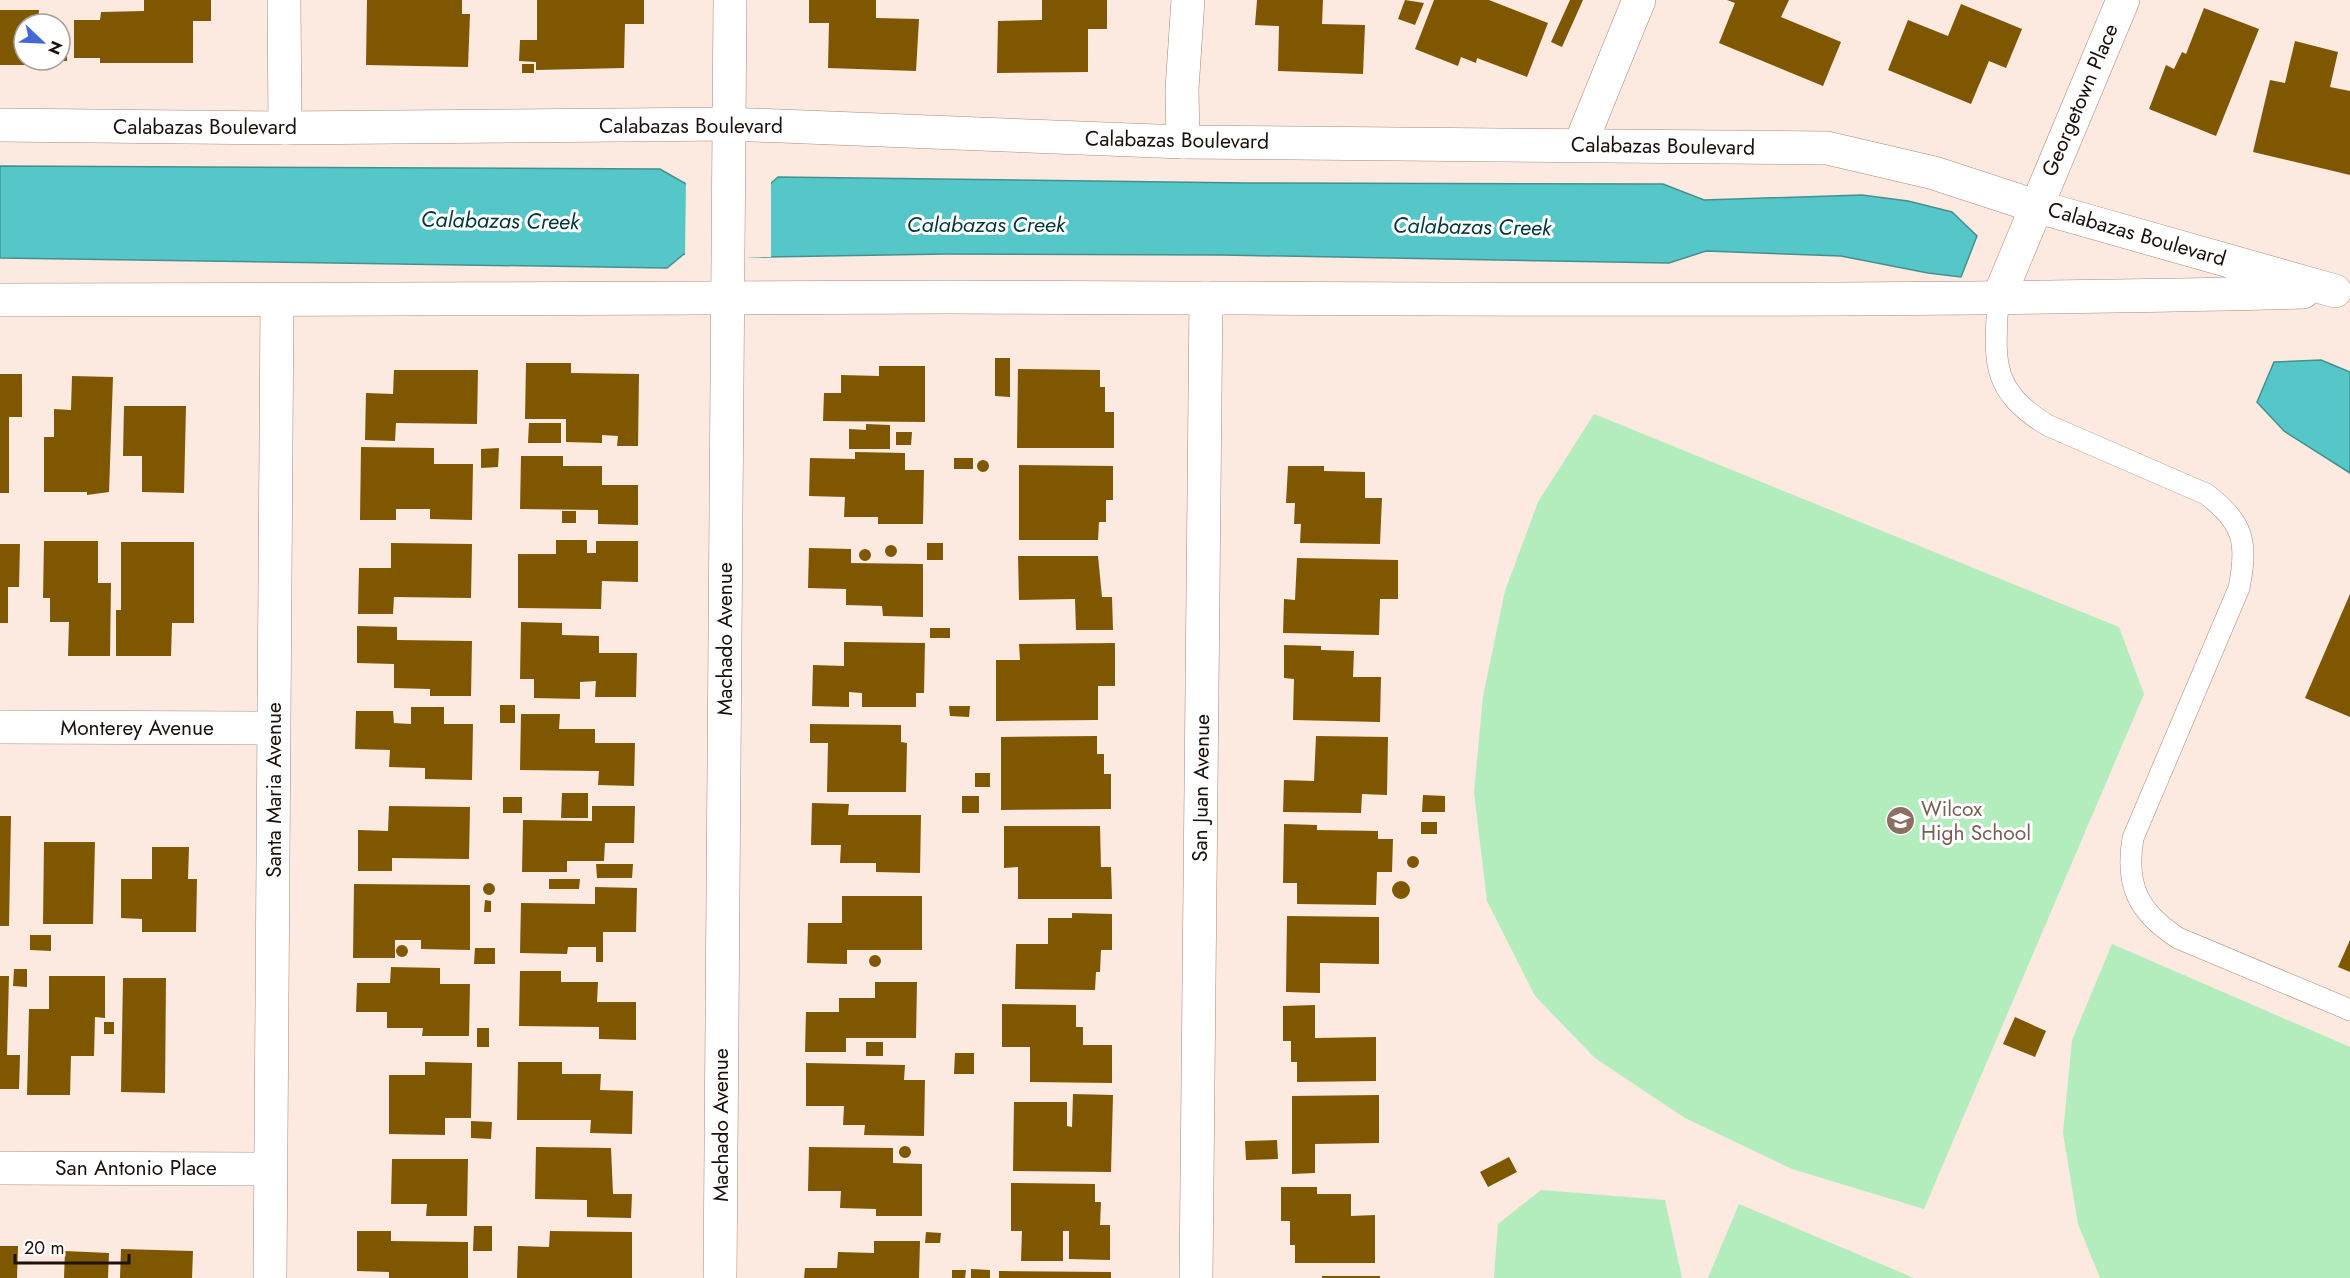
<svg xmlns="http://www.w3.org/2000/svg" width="2350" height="1278" font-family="Jost,sans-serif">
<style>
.green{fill:#b3edbd}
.water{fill:#56c7c9;stroke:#449090;stroke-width:1.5}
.pier{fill:#fce9df}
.building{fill:#805701}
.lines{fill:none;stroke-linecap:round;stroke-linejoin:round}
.service-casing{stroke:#a78a7b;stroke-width:22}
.minor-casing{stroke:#a78a7b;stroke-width:34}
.tertiary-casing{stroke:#a78a7b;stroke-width:34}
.service{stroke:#fff;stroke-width:21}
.minor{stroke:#fff;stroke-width:33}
.tertiary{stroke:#fff;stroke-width:33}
.labels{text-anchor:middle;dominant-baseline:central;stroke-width:6;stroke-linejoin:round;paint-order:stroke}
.street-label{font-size:21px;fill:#1b100b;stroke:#fff}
.education-label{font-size:21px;fill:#785e54;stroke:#fff;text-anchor:start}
.water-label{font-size:22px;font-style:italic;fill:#003738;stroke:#fff}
</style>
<rect width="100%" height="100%" fill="#fce9df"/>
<path class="green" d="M 1594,414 L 2119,627 L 2144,694 L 1924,1209 L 1792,1169 L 1685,1118 L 1595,1058 L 1535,996 L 1487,901 L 1474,793 L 1483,696 L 1505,591 L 1538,502 Z
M 2112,944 L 2350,1047 L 2350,1278 L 2100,1278 L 2078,1224 L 2063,1133 L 2072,1040 Z
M 1541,1190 L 1665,1200 L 1682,1278 L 1494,1278 L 1498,1224 Z
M 1739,1204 L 1914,1278 L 1708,1278 Z"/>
<path class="water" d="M 0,166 L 660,169 L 686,184 L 768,186 L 778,177 L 1246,183 L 1663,184 L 1704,200 L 1862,195 L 1908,201 L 1952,212 L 1977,236 L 1961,277 L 1928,273 L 1841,256 L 1706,251 L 1669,263 L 1223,255 L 946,254 L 765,257 L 684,254 L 667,268 L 0,258 Z
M 2321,360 L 2350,372 L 2350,473 L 2284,431 L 2257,402 L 2274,362 Z"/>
<path class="pier" d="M 686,180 L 767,183 L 771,180 L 771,257 L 685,257 Z"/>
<path class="building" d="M 144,0 L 211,0 L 211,21 L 193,21 L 193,63 L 100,63 L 100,58 L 74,58 L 74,20 L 100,20 L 101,12 L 144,11 Z
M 367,0 L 462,0 L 462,14 L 470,14 L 468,67 L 366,65 Z
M 537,0 L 644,0 L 644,24 L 625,24 L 624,68 L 536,70 L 536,62 L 519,61 L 520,40 L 537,40 Z
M 809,0 L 876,0 L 876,18 L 919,19 L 916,71 L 828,68 L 829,23 L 809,23 Z
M 1042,0 L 1107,0 L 1107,29 L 1088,29 L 1088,72 L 997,73 L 998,21 L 1042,20 Z
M 1257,0 L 1323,0 L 1322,24 L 1365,25 L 1363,74 L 1278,71 L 1279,26 L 1255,25 Z
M 1405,0 L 1424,3 L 1415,25 L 1398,19 Z
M 1434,0 L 1489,0 L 1548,23 L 1527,77 L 1477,58 L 1476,63 L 1461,57 L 1458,66 L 1415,49 Z
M 1570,0 L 1583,0 L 1562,47 L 1551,42 Z
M 1727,0 L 1789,0 L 1781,17 L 1841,42 L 1823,86 L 1719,43 L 1735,3 Z
M 1961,4 L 2022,29 L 2006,68 L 1989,61 L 1971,104 L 1888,70 L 1908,20 L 1948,36 Z
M 2204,8 L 2259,29 L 2216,136 L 2149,109 L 2166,65 L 2174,69 L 2182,52 L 2186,54 Z
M 0,10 L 39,10 L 38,24 L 24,24 L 24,60 L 38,60 L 38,65 L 0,65 Z
M 60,36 L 67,36 L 67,61 L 60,61 Z
M 2295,41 L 2338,52 L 2330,87 L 2350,91 L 2350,175 L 2253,152 L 2270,80 L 2285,83 Z
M 522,64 L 534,64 L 534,73 L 522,73 Z
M 995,358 L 1010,358 L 1010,397 L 995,396 Z
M 526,363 L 571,363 L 571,373 L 639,374 L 638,446 L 617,446 L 618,436 L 602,435 L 602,443 L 566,442 L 566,419 L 525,419 Z
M 879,366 L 925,366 L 925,422 L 823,421 L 824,393 L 841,393 L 841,375 L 879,376 Z
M 1018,369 L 1100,370 L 1100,387 L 1105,387 L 1105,412 L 1114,412 L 1114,448 L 1017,448 Z
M 394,370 L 478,370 L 477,424 L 396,423 L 395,441 L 365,440 L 366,393 L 393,394 Z
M 0,374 L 22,374 L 22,417 L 9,417 L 9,493 L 0,493 Z
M 72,376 L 113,377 L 109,492 L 87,495 L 87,492 L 44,492 L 44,437 L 54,437 L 54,409 L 71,410 Z
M 124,406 L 186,406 L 184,493 L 142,492 L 142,456 L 123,456 Z
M 529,423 L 561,423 L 561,443 L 528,443 Z
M 866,424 L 890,425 L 890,449 L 849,449 L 849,429 L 866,430 Z
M 896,432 L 912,432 L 911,445 L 896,445 Z
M 361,447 L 434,448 L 434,464 L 473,464 L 472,520 L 430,519 L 430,509 L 396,509 L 396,520 L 360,520 Z
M 499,448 L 498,467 L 481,468 L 481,449 Z
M 855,452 L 905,453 L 905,470 L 924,470 L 923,524 L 878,524 L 878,517 L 844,517 L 845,497 L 809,496 L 810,458 L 855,459 Z
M 521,456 L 563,456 L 563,466 L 602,466 L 602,485 L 638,485 L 638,525 L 598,524 L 598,510 L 520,509 Z
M 954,458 L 973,458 L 973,469 L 954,469 Z
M977 466a6 6 0 1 1 12 0a6 6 0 1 1-12 0Z
M 1019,465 L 1113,466 L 1113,500 L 1106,500 L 1106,522 L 1099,522 L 1098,540 L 1019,540 Z
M 1288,466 L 1324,466 L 1324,471 L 1365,472 L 1365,498 L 1382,498 L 1380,544 L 1300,543 L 1301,524 L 1294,524 L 1295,503 L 1286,503 Z
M 562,511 L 576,511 L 576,523 L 562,523 Z
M 556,540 L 587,540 L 587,553 L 596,553 L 596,541 L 638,541 L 638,582 L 602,581 L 601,609 L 518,608 L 518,554 L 556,554 Z
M 44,541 L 98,541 L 98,583 L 111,583 L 110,656 L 68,656 L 69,622 L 50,622 L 50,598 L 43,598 Z
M 121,542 L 194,542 L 194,623 L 172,623 L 171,656 L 116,656 L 116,610 L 121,610 Z
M 391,543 L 472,544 L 471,598 L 394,597 L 393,614 L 358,614 L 359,568 L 391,568 Z
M 927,543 L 943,543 L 943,560 L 927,560 Z
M 0,544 L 20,544 L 19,587 L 8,587 L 8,623 L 0,623 Z
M885 551a6 6 0 1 1 12 0a6 6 0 1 1-12 0Z
M 809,548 L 851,549 L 851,563 L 923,564 L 923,617 L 883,616 L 882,606 L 846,605 L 846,589 L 808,588 Z
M859 555a6 6 0 1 1 12 0a6 6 0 1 1-12 0Z
M 1018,556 L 1098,556 L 1102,597 L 1112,597 L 1113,630 L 1076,630 L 1075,599 L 1019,600 Z
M 1297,558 L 1398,560 L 1398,599 L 1380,599 L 1379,635 L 1283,633 L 1284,599 L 1295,600 Z
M 2350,594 L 2350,717 L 2305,698 Z
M 521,622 L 562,623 L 562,635 L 599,636 L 599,653 L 637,653 L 636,697 L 595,697 L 596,681 L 580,682 L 580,699 L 534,698 L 534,679 L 520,679 Z
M 357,626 L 397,627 L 397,640 L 472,641 L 471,696 L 430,696 L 430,689 L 394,688 L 394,664 L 357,663 Z
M 930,628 L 950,628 L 950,638 L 930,638 Z
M 844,642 L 925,643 L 924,693 L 916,693 L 916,707 L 862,707 L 862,693 L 849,692 L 849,707 L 812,706 L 813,665 L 844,666 Z
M 1115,643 L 1115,686 L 1098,686 L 1098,720 L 996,721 L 996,660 L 1020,660 L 1019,644 Z
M 1284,645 L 1321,646 L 1321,650 L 1354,651 L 1353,677 L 1381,677 L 1380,722 L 1293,720 L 1294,679 L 1284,678 Z
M 500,705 L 515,705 L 515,723 L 500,723 Z
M 949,706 L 970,706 L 969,717 L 950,716 Z
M 411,707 L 444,707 L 444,724 L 473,724 L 472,780 L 425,779 L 425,768 L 389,767 L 390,750 L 355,749 L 356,711 L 393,711 L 394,723 L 411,724 Z
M 521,714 L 560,714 L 559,729 L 595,729 L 595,743 L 635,743 L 634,786 L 598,785 L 599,771 L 520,770 Z
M 810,724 L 901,725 L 901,742 L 907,743 L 906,792 L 827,792 L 828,743 L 810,743 Z
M 1097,736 L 1097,754 L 1104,754 L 1104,774 L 1111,774 L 1111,809 L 1001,810 L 1001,737 Z
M 1316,736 L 1388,737 L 1387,795 L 1362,794 L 1361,813 L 1283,812 L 1284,780 L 1314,781 Z
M 975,773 L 990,773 L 990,787 L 975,787 Z
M 562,793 L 588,793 L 588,818 L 561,818 Z
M 1423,795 L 1445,796 L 1445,812 L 1422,812 Z
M 962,796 L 979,796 L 979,813 L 962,813 Z
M 503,797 L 522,797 L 522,813 L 503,813 Z
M 812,803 L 849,804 L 848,815 L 921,815 L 920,873 L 876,872 L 876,863 L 840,863 L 841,845 L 811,845 Z
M 389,806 L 470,807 L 469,859 L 392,858 L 392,871 L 358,871 L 358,830 L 388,831 Z
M 592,806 L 635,806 L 634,843 L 605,843 L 604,861 L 567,861 L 567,872 L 522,872 L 523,820 L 592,821 Z
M 0,816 L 11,816 L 9,926 L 0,926 Z
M 1421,822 L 1437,822 L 1437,834 L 1421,834 Z
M 1284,824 L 1317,825 L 1317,830 L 1378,831 L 1378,839 L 1393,839 L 1392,872 L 1377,872 L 1376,905 L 1297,904 L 1297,883 L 1283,883 Z
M 1004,826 L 1100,826 L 1101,867 L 1111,867 L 1112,899 L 1018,899 L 1018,867 L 1004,868 Z
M 44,842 L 95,842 L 93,924 L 43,924 Z
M 152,847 L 189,847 L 188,879 L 197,879 L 196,932 L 142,932 L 142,919 L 121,918 L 121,879 L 152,879 Z
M1407 862a6 6 0 1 1 12 0a6 6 0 1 1-12 0Z
M 596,864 L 633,864 L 632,878 L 597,878 Z
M 549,879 L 580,879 L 579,889 L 549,889 Z
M1392 890a9 9 0 1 1 18 0a9 9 0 1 1-18 0Z
M483 889a6 6 0 1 1 12 0a6 6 0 1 1-12 0Z
M 354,884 L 470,885 L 470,950 L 421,949 L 421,940 L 395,940 L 395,958 L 353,958 Z
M 595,887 L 637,888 L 636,932 L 603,932 L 603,962 L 596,962 L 596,947 L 568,947 L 567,954 L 520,953 L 521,903 L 595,904 Z
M 842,896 L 922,896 L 922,950 L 847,950 L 847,964 L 807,963 L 808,923 L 842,923 Z
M 485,900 L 491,901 L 491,912 L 484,912 Z
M 1072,913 L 1112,914 L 1112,950 L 1101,950 L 1100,972 L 1096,972 L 1095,990 L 1015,989 L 1016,944 L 1048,944 L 1048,918 L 1072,918 Z
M 1287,916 L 1379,917 L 1379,964 L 1320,963 L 1320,993 L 1286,992 Z
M 30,935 L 51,935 L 51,951 L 30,950 Z
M 2350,940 L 2350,972 L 2338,967 Z
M396 951a6 6 0 1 1 12 0a6 6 0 1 1-12 0Z
M 475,948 L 495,948 L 495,964 L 474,964 Z
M869 961a6 6 0 1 1 12 0a6 6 0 1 1-12 0Z
M 391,967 L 440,968 L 440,984 L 470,984 L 469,1036 L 422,1036 L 423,1028 L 387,1028 L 387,1012 L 356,1012 L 357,983 L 390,983 Z
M 14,969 L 27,969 L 27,987 L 13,986 Z
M 520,971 L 561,971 L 561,982 L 598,982 L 597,1002 L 636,1002 L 636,1040 L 599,1039 L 599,1027 L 519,1026 Z
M 0,976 L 9,976 L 7,1055 L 20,1055 L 19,1089 L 0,1089 Z
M 49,976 L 105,976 L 105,1018 L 95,1017 L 94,1056 L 71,1056 L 70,1095 L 27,1095 L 29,1009 L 49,1009 Z
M 123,978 L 166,978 L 165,1093 L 121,1092 Z
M 875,982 L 917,982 L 916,1038 L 846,1038 L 846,1052 L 805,1052 L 806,1012 L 839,1012 L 839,998 L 875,998 Z
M 1002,1004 L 1076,1005 L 1076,1027 L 1083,1027 L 1083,1045 L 1112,1045 L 1112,1083 L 1030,1082 L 1030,1047 L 1002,1047 Z
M 1315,1005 L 1315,1038 L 1376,1037 L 1376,1081 L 1297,1082 L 1297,1062 L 1291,1062 L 1291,1041 L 1283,1041 L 1283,1006 Z
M 2015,1017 L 2046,1031 L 2035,1057 L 2003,1044 Z
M 104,1022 L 114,1022 L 114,1034 L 104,1034 Z
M 477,1028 L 489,1028 L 489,1047 L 477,1047 Z
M 866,1042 L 883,1042 L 883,1056 L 866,1056 Z
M 955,1053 L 974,1053 L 974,1074 L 954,1074 Z
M 425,1062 L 472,1063 L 471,1118 L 445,1118 L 445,1135 L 389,1134 L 389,1075 L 425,1075 Z
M 518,1062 L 562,1062 L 562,1074 L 601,1074 L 600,1090 L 633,1091 L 632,1134 L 590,1133 L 591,1120 L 517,1120 Z
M 806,1063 L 905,1065 L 904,1080 L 925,1080 L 924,1136 L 864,1135 L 865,1125 L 843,1125 L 844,1106 L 806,1106 Z
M 1073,1094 L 1113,1095 L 1111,1172 L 1013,1171 L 1014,1102 L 1067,1102 L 1067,1126 L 1072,1127 Z
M 1379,1095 L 1379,1143 L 1315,1144 L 1315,1173 L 1292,1174 L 1292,1096 Z
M 471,1121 L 492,1122 L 491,1139 L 471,1138 Z
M 1277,1140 L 1278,1159 L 1246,1160 L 1245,1141 Z
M899 1152a6 6 0 1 1 12 0a6 6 0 1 1-12 0Z
M 536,1147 L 611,1148 L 613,1194 L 632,1194 L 631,1218 L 587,1217 L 587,1200 L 535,1199 Z
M 809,1147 L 893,1148 L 893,1163 L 922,1164 L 922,1216 L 876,1216 L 876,1209 L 840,1208 L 841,1191 L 808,1191 Z
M 1509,1157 L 1517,1172 L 1488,1187 L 1480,1172 Z
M 392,1159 L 468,1159 L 467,1216 L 426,1216 L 427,1204 L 391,1204 Z
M 1011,1183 L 1095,1184 L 1095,1202 L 1101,1202 L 1100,1225 L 1110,1225 L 1110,1260 L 1069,1259 L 1069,1231 L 1063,1231 L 1063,1261 L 1021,1261 L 1022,1231 L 1011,1231 Z
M 1281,1187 L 1317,1187 L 1317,1194 L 1351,1194 L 1351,1216 L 1375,1215 L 1375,1263 L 1295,1263 L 1295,1245 L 1290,1245 L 1290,1221 L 1281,1221 Z
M 474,1226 L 492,1226 L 492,1251 L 473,1251 Z
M 357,1231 L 391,1231 L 391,1241 L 468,1242 L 468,1278 L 389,1278 L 389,1272 L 357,1271 Z
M 550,1231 L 632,1232 L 632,1278 L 517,1278 L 518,1246 L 549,1247 Z
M 926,1232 L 941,1233 L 940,1243 L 925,1243 Z
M 874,1241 L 920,1241 L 919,1278 L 804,1278 L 805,1268 L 837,1268 L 838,1252 L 874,1253 Z
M 0,1246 L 18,1246 L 17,1278 L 0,1278 Z
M 121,1249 L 193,1251 L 192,1278 L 120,1278 Z
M 65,1251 L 109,1253 L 108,1278 L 64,1278 Z
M 971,1269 L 990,1270 L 990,1278 L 971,1278 Z
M 952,1270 L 966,1270 L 965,1278 L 952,1278 Z
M 999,1271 L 1111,1272 L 1111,1278 L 999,1278 Z
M 1322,1276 L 1380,1276 L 1380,1278 L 1322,1278 Z"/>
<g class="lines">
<defs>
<path id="service" d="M 1998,299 C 1995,360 1989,389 2047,425 L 2206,494 C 2244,522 2248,543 2239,588 L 2133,838 C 2125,885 2138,912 2178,938 L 2350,1010"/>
<path id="minor" d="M 284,0 L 285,128
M 1183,142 L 1182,89 L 1188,0
M 1580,145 L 1639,0
M 1998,299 L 2123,0
M 0,727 L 274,728
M 0,1168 L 271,1169
M 270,1278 L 277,302
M 720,1278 L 730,0
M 1196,1278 L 1206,298"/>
<path id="tertiary" d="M 0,125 L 285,128 L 728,124 L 1183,142 L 1827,148 L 1934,173 L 2035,206 L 2335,291
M 0,300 C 316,302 633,296 949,297 C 1400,298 1852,304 2303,292"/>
</defs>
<use href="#service" class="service-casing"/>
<use href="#minor" class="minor-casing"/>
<use href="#tertiary" class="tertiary-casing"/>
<use href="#service" class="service"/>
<use href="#minor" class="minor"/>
<use href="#tertiary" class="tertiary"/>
</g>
<defs>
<symbol id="school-disc" viewBox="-11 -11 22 22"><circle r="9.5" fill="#8d6e63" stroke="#fff"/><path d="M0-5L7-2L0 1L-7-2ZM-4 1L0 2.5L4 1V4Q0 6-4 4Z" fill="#fff"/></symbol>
</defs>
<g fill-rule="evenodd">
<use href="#school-disc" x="1884" y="804" width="33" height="33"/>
</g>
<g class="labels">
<g class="street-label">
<text transform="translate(2080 100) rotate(-67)">Georgetown Place</text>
<text x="691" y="126">Calabazas Boulevard</text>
<text x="205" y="127">Calabazas Boulevard</text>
<text transform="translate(1177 140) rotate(1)">Calabazas Boulevard</text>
<text transform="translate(1663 146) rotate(1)">Calabazas Boulevard</text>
<text transform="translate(2137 234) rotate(16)">Calabazas Boulevard</text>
<text transform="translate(725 639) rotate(-90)">Machado Avenue</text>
<text x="137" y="728">Monterey Avenue</text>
<text transform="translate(1201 788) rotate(-89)">San Juan Avenue</text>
<text transform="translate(274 790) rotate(-90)">Santa Maria Avenue</text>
<text transform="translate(721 1125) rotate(-90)">Machado Avenue</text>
<text x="136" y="1168">San Antonio Place</text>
</g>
<g class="education-label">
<text x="1921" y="809">Wilcox<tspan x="1921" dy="24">High School</tspan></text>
</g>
<g class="water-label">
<text transform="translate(500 220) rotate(1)">Calabazas Creek</text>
<text x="986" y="224">Calabazas Creek</text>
<text transform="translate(1472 226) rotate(1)">Calabazas Creek</text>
</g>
</g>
<g transform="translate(42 42) rotate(113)"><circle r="28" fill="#ffffff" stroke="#a49f9d" stroke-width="1.5"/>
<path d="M0-4.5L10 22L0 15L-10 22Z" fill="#4267d9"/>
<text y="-9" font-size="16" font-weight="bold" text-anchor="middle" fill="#1b100b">N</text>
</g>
<path d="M15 1254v9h114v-9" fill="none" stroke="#1b100b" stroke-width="3"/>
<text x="24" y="1254" font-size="18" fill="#1b100b" stroke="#ffffff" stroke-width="4.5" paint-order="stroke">20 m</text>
</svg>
